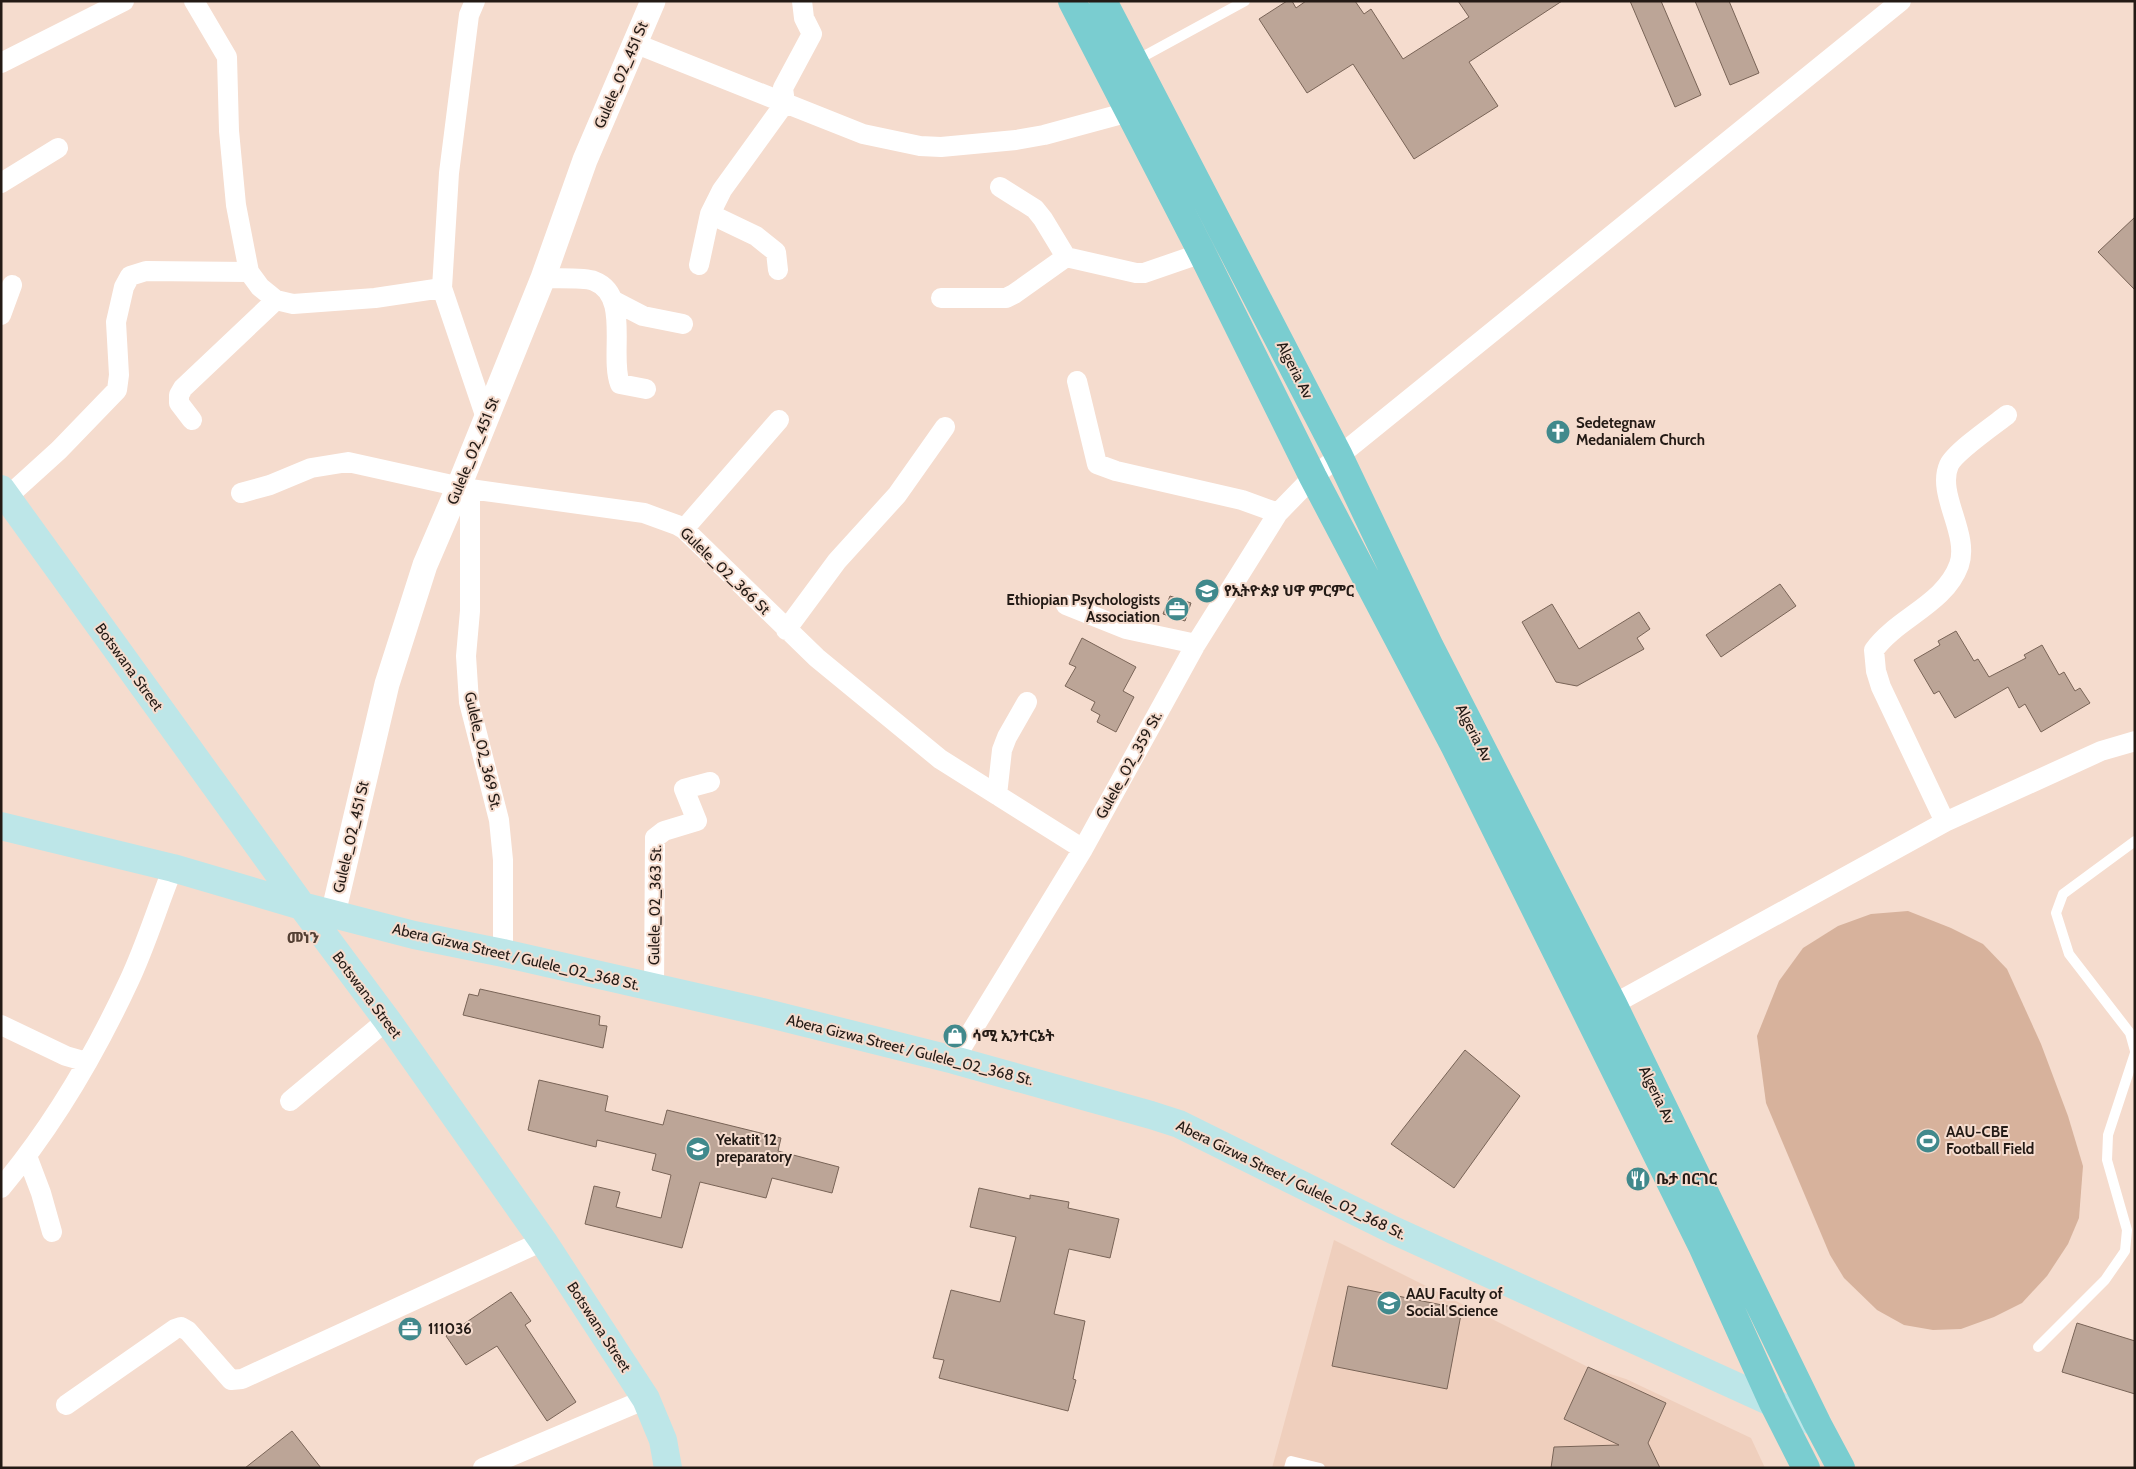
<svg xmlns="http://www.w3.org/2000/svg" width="2136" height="1469" font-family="Cabin,'Noto Sans Ethiopic',sans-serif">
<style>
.built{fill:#efcfbd}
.green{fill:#d7b29c}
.building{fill:#bca597;stroke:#796457}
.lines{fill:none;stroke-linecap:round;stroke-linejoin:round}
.service{stroke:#fff;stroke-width:10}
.minor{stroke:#fff;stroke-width:20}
.tertiary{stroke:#fff;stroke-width:25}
.secondary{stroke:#bde6e8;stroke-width:28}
.primary{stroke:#7acdd0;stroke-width:28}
.labels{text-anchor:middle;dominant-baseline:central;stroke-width:4;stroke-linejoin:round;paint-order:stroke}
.street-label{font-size:15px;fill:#231a15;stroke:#f5dcce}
.poi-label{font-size:15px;font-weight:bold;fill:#231a15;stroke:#f5dcce;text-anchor:start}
.neighbourhood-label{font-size:16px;font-weight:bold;fill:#544034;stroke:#f5dcce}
</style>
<rect width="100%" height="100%" fill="#f5dcce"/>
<path class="built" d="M 1334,1240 L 1588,1367 L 1626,1379 L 1751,1438 L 1765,1468 L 1272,1468 Z"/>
<path class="green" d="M 1908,911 L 1951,928 L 1983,944 L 2007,969 L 2041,1044 L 2068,1116 L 2083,1166 L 2079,1218 L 2068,1244 L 2047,1276 L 2022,1303 L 1994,1317 L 1961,1329 L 1933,1330 L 1904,1325 L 1877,1310 L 1844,1278 L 1830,1255 L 1766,1103 L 1757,1036 L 1779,981 L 1803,948 L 1838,926 L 1871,914 Z"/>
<path class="building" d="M 1287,1 L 1292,1 L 1296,8 L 1306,1 L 1355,1 L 1364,14 L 1371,9 L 1403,59 L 1469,17 L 1458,1 L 1562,1 L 1469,62 L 1498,106 L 1414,159 L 1353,64 L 1307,93 L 1259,19 Z
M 1630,1 L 1661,1 L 1701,95 L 1675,107 Z
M 1695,1 L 1729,1 L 1759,73 L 1730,85 Z
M 2135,217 L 2135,290 L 2098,252 Z
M 1780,584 L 1796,606 L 1721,657 L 1706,635 Z
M 1170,596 L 1191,603 L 1185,621 L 1163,614 Z
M 1552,604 L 1579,649 L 1639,612 L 1650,629 L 1637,638 L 1644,649 L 1577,686 L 1556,682 L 1522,622 Z
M 1956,631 L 1974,661 L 1978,659 L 1989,677 L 2026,658 L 2024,655 L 2042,645 L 2059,675 L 2064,672 L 2075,691 L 2080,688 L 2090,703 L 2041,732 L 2025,704 L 2019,708 L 2008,687 L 1955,718 L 1939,691 L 1934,694 L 1914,660 L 1940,645 L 1938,641 Z
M 1082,638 L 1136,667 L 1123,691 L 1134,697 L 1116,732 L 1097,722 L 1100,715 L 1091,710 L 1095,702 L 1065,686 L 1076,667 L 1069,664 Z
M 480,989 L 600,1016 L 599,1025 L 607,1026 L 603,1048 L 463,1015 L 469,994 L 478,996 Z
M 1465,1050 L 1520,1096 L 1454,1188 L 1391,1144 Z
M 539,1080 L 608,1096 L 605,1111 L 663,1125 L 667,1110 L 781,1138 L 778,1151 L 839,1167 L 832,1193 L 772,1178 L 766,1198 L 700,1182 L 682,1248 L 585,1224 L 594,1186 L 620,1192 L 616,1207 L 661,1218 L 671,1175 L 652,1170 L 656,1154 L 597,1140 L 596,1147 L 528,1130 Z
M 979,1188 L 1030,1199 L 1030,1195 L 1069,1202 L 1068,1208 L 1119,1219 L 1110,1258 L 1069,1249 L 1054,1314 L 1085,1321 L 1073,1379 L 1076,1380 L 1068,1411 L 939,1378 L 944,1360 L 933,1358 L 951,1290 L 1000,1302 L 1016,1237 L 970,1227 Z
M 1348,1286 L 1462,1309 L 1447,1389 L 1332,1366 Z
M 511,1292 L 531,1321 L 525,1325 L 576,1402 L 547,1421 L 497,1346 L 466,1365 L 446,1336 Z
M 2077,1323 L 2135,1341 L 2135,1394 L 2062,1372 Z
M 1588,1367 L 1666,1403 L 1648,1443 L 1660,1468 L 1551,1468 L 1554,1447 L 1619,1445 L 1564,1419 Z
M 292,1431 L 321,1468 L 245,1468 Z"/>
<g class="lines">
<path class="service" d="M 1135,61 L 1245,1
M 2135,841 L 2063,894 L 2056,913 L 2069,954 L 2130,1033 L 2135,1051
M 2038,1347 L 2105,1280 L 2125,1251 L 2127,1230 L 2107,1160 L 2108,1135 L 2135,1053
M 1289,1468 L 1291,1461 L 1320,1468"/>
<path class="minor" d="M 194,1 L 227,57 L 229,131 L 236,205 L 249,272 L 260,287 L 276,300 L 293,304 L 375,298 L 442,288
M 475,1 L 469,15 L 449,173 L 442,288 L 486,418
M 634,43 L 863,134 L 920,146 L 941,147 L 1016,140 L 1044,135 L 1129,112
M 1,63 L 124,1
M 1,183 L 58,148
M 1000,187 L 1035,209 L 1043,219 L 1066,257 L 1136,273 L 1144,273 L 1202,253
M 710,214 L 756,236 L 776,252 L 778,270
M 699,265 L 710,214 L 722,190 L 785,103 L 783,88 L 812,34 L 804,18 L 802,1
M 543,278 C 555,279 584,277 594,281 C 631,295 609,355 620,384 L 646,389
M 941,298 L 1006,298 L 1014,294 L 1066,257
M 614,301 L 643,316 L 683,324
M 1,315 L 12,285
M 1077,381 L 1097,464 L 1116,471 L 1242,500 L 1278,513
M 192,420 L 179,403 L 179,395 L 183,388 L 276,300
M 470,489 L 470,611 L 466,656 L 469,702 L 499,820 L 503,860 L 503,953
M 241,493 L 270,485 L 311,468 L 348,462 L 470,489 L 644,513 L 677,525 L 684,529 L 817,658 L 940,759 L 1083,849
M 6,498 L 59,450 L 117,390 L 119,375 L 116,322 L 124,287 L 130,276 L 146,271 L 249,272
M 684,529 L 779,420
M 1066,605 L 1126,629 L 1196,644
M 786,630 L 837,561 L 897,495 L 945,427
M 997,795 L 1002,750 L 1007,737 L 1027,702
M 1945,822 L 1881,687 L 1876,671 L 1874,650 C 1897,618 1945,604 1959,565 C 1970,534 1936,494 1949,465 C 1955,452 1994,425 2007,415
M 654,988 L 655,838 L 664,831 L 697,821 L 684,789 L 710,782
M 1603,1010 L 1945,822 L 2101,751 L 2135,741
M 1,1025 L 66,1056 L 87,1062
M 954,1060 L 1083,849 L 1196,644 L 1278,513 L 1313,477 L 1339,456 L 1901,1
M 290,1101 L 387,1020
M 27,1156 L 41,1193 L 52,1232
M 1,1188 C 53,1126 95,1054 129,981 C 146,945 158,905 173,868
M 66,1405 L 175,1329 L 181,1327 L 188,1331 L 231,1380 L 242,1379 L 543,1241
M 483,1468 L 646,1399"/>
<path class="tertiary" d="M 333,914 L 387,684 L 425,565 L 459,486 L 543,278 L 585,160 L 653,1"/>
<path class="secondary" d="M 1,489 L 302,906 L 387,1020 L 543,1241 L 646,1399 L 663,1440 L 668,1468
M 1,826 L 173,868 L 302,906 L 414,935 L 503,953 L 762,1012 L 954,1060 L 1151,1115 L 1179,1124 L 1393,1230 L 1817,1423"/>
<path class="primary" d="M 1072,1 L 1202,253 L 1313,477 L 1455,747 L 1702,1246 L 1773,1403 L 1806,1468
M 1103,1 L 1339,456 L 1430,647 L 1613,1004 L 1817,1423 L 1841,1468"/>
</g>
<defs>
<symbol id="church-disc" viewBox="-11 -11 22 22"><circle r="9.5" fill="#41898c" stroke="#f5dcce"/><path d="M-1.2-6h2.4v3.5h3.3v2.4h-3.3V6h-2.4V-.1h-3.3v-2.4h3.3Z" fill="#fff"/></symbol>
<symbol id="school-disc" viewBox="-11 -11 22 22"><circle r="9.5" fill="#41898c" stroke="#f5dcce"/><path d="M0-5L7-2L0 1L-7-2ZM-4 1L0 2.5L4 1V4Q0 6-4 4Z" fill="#fff"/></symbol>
<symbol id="office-disc" viewBox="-11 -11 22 22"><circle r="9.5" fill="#41898c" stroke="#f5dcce"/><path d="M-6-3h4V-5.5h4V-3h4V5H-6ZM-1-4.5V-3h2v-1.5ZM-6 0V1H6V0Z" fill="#fff"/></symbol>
<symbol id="shop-disc" viewBox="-11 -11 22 22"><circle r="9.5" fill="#41898c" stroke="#f5dcce"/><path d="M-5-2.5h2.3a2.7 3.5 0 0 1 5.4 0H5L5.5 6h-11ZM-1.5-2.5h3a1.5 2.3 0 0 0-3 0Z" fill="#fff"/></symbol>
<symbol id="stadium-disc" viewBox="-11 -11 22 22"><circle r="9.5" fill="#41898c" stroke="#f5dcce"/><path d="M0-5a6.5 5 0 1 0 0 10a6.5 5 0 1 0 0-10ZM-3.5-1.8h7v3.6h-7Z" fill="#fff"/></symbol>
<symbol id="restaurant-disc" viewBox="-11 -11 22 22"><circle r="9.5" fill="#41898c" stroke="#f5dcce"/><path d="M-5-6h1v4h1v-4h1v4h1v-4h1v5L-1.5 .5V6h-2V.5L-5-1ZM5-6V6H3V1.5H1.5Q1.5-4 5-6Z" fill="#fff"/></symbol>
<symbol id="university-disc" viewBox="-11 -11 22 22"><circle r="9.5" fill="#41898c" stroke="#f5dcce"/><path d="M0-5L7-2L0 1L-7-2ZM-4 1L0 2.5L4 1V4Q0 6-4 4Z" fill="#fff"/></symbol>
</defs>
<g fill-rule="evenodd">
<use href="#church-disc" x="1544" y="418" width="28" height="28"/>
<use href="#school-disc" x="1193" y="577" width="28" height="28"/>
<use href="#office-disc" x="1163" y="595" width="28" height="28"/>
<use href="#shop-disc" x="941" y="1022" width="28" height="28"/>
<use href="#stadium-disc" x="1914" y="1127" width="28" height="28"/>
<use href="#school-disc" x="684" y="1135" width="28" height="28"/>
<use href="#restaurant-disc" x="1624" y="1165" width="28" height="28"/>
<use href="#university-disc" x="1375" y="1289" width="28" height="28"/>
<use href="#office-disc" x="396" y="1315" width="28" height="28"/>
</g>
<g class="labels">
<g class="street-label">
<text transform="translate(621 75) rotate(-67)">Gulele_02_451 St</text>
<text transform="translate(1295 370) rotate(63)">Algeria Av</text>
<text transform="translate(473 451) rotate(-68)">Gulele_02_451 St</text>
<text transform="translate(725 571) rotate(44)">Gulele_02_366 St</text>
<text transform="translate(129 667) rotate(54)">Botswana Street</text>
<text transform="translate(1474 733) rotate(63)">Algeria Av</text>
<text transform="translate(483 751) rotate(77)">Gulele_02_369 St.</text>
<text transform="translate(1129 765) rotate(-61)">Gulele_02_359 St.</text>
<text transform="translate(351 837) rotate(-77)">Gulele_02_451 St</text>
<text transform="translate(655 905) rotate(-89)">Gulele_02_363 St.</text>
<text transform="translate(516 957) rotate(13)">Abera Gizwa Street / Gulele_02_368 St.</text>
<text transform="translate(367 995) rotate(53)">Botswana Street</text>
<text transform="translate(910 1050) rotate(14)">Abera Gizwa Street / Gulele_02_368 St.</text>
<text transform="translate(1657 1095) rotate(64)">Algeria Av</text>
<text transform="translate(1291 1180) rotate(26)">Abera Gizwa Street / Gulele_02_368 St.</text>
<text transform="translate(599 1327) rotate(57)">Botswana Street</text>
</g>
<g class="poi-label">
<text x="1576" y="423">Sedetegnaw<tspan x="1576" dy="17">Medanialem Church</tspan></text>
<text x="1224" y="591">የኢትዮጵያ ህዋ ምርምር</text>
<text x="1160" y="600" text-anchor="end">Ethiopian Psychologists<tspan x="1160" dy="17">Association</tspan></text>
<text x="972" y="1036">ሳሚ ኢንተርኔት</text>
<text x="1946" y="1132">AAU-CBE<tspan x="1946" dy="17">Football Field</tspan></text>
<text x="716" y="1140">Yekatit 12<tspan x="716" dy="17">preparatory</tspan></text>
<text x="1656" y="1179">ቤታ በርገር</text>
<text x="1406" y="1294">AAU Faculty of<tspan x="1406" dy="17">Social Science</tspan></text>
<text x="428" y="1329">111036</text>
</g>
<g class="neighbourhood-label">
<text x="303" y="937">መነን</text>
</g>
</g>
<rect width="2136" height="1469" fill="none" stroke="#231a15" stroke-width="5"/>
</svg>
